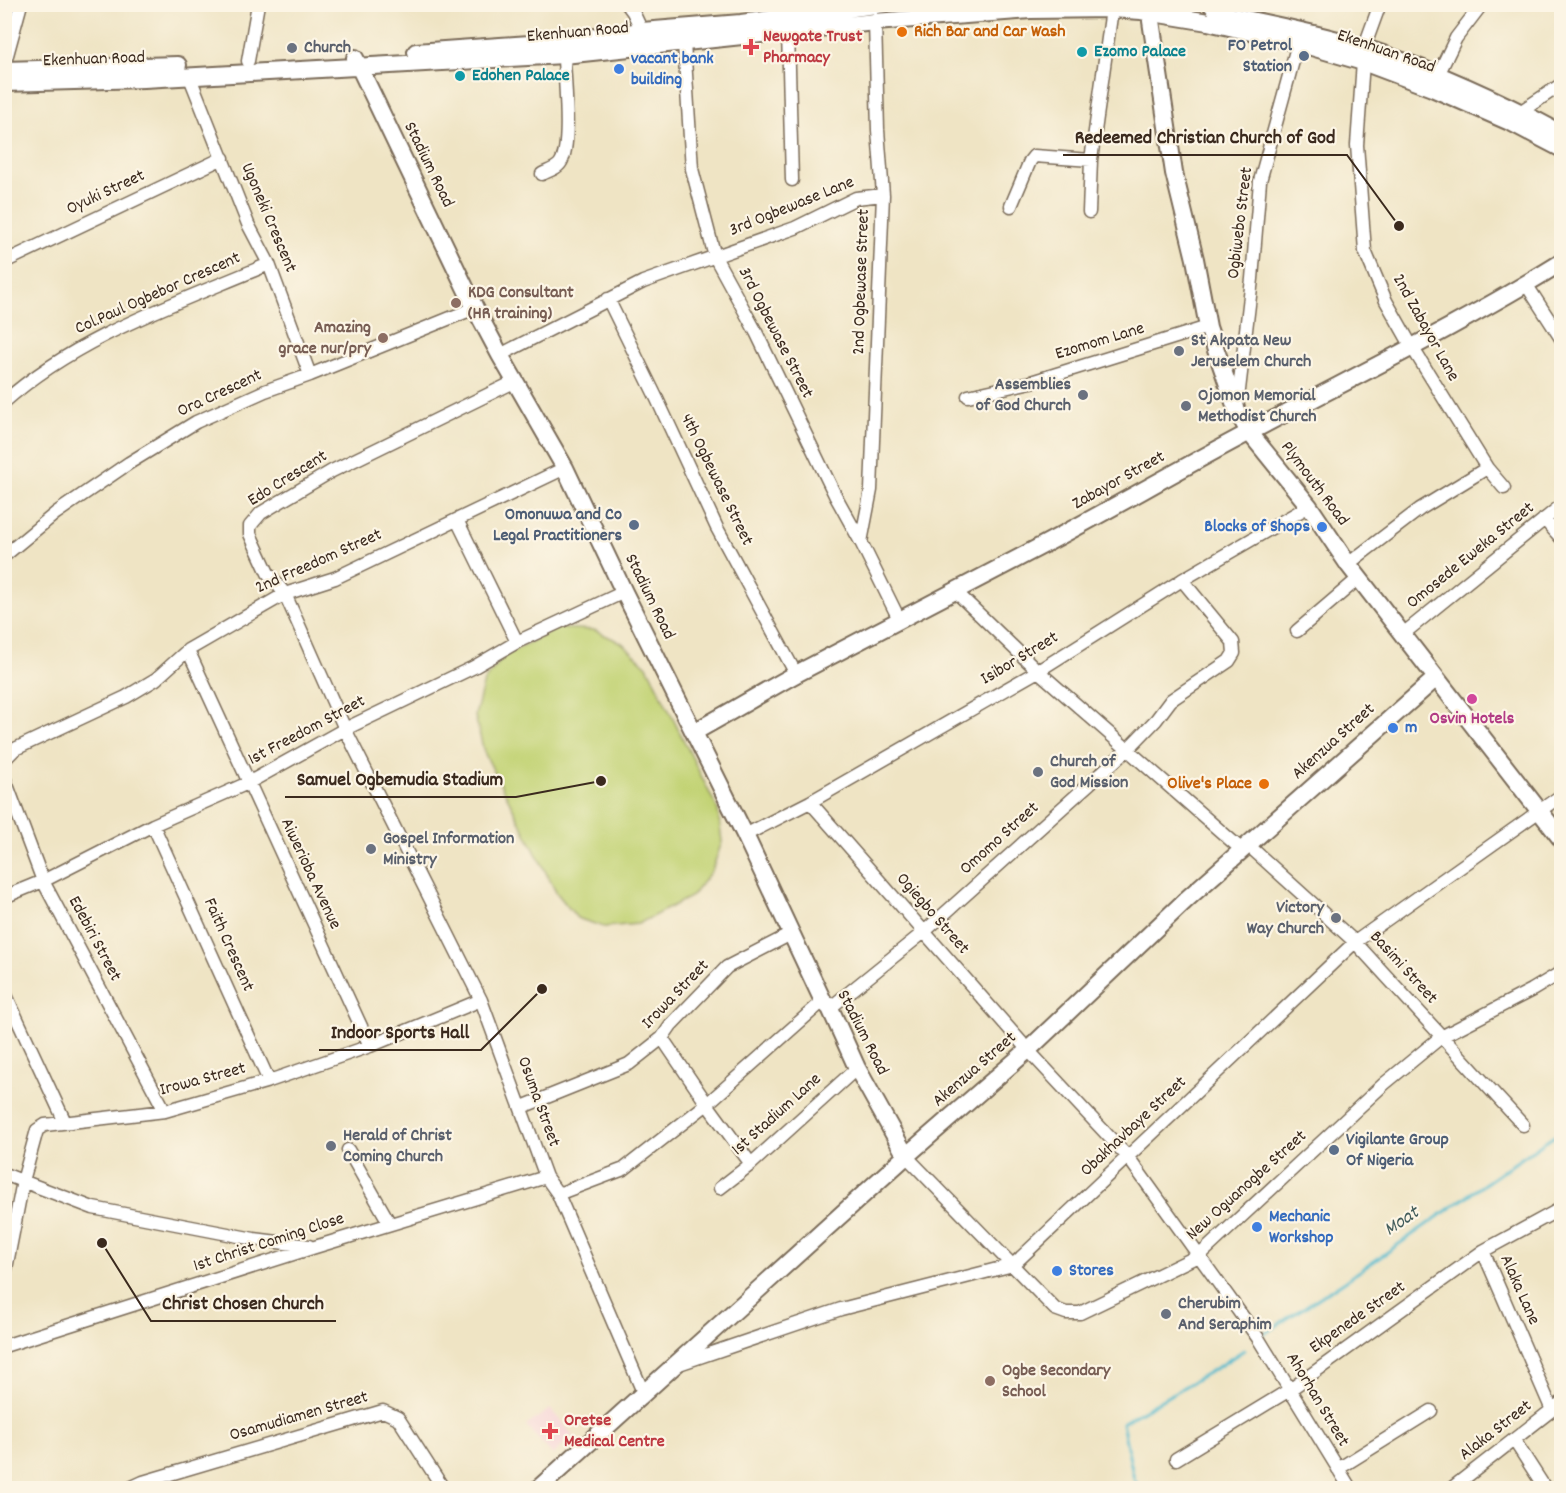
<svg xmlns="http://www.w3.org/2000/svg" width="1566" height="1493" font-family="Dekko,sans-serif">
<style>
.built{fill:#f6cfd6}
.green{fill:#c2d375;stroke:#7e7e4a;stroke-width:1.5}
.lines{fill:none;stroke-linecap:round;stroke-linejoin:round}
.stream{stroke:#50b9cd;stroke-width:3}
.street-casing{stroke:#7a6b58;stroke-width:15}
.secondary-casing{stroke:#7a6b58;stroke-width:20}
.street{stroke:#fff;stroke-width:12}
.secondary{stroke:#fff;stroke-width:16}
.food-dot{fill:#e8710a;stroke:#fcf5e5;stroke-width:2}
.health-dot{fill:#e0444e;stroke:#fcf5e5;stroke-width:2}
.worship-dot{fill:#6b7280;stroke:#fcf5e5;stroke-width:2}
.culture-dot{fill:#0f9aa8;stroke:#fcf5e5;stroke-width:2}
.service-dot{fill:#5c6f8a;stroke:#fcf5e5;stroke-width:2}
.shop-dot{fill:#3f7fe0;stroke:#fcf5e5;stroke-width:2}
.education-dot{fill:#8d6e63;stroke:#fcf5e5;stroke-width:2}
.hotel-dot{fill:#d1479c;stroke:#fcf5e5;stroke-width:2}
.labels{text-anchor:middle;dominant-baseline:central;stroke-width:4.5;stroke-linejoin:round;paint-order:stroke}
.food-label{font-size:18px;font-weight:bold;fill:#c56008;stroke:#fcf5e5;text-anchor:start}
.street-label{font-size:18px;fill:#3b2a1e;stroke:#fcf5e5}
.health-label{font-size:18px;font-weight:bold;fill:#be3a42;stroke:#fcf5e5;text-anchor:start}
.service-label{font-size:18px;font-weight:bold;fill:#4e5e75;stroke:#fcf5e5;text-anchor:end}
.worship-label{font-size:18px;font-weight:bold;fill:#5b616d;stroke:#fcf5e5;text-anchor:start}
.culture-label{font-size:18px;font-weight:bold;fill:#0d838f;stroke:#fcf5e5;text-anchor:start}
.shop-label{font-size:18px;font-weight:bold;fill:#366cbe;stroke:#fcf5e5;text-anchor:start}
.education-label{font-size:18px;font-weight:bold;fill:#785e54;stroke:#fcf5e5;text-anchor:start}
.hotel-label{font-size:18px;font-weight:bold;fill:#b23c85;stroke:#fcf5e5}
.water-label{font-size:20px;font-style:italic;fill:#425c5b;stroke:#fcf5e5}
.leader{fill:none;stroke:#3b2a1e;stroke-width:2}
.callout-dot{fill:#3b2a1e;stroke:#fcf5e5;stroke-width:2}
.callout-label{font-size:20px;text-anchor:middle;font-weight:bold;fill:#3b2a1e;stroke:#fcf5e5;stroke-width:4.5;stroke-linejoin:round;paint-order:stroke}
</style>
<rect width="100%" height="100%" fill="#fcf5e5"/>
<filter id="ink" filterUnits="userSpaceOnUse"><feTurbulence type="fractalNoise" baseFrequency=".0167" numOctaves="2"/><feDisplacementMap in="SourceGraphic" scale="12" xChannelSelector="R" yChannelSelector="G"/><feConvolveMatrix kernelMatrix="1 2 1 2 8 2 1 2 1" color-interpolation-filters="sRGB"/></filter>
<filter id="wash" filterUnits="userSpaceOnUse"><feTurbulence type="fractalNoise" baseFrequency=".008" numOctaves="4" result="noise"/><feDisplacementMap in="SourceGraphic" scale="24" xChannelSelector="R" yChannelSelector="G"/><feGaussianBlur stdDeviation="1.35" result="paint"/><feColorMatrix in="noise" values="0 0 0 0 0 0 0 0 0 0 0 0 0 0 0 0 0 1.4 0 .05"/><feComposite in="paint" operator="in"/></filter>
<g filter="url(#wash)">
<rect width="100%" height="100%" fill="#efe4c4"/>
<path class="built" d="M 550,1409 L 573,1435 L 553,1455 L 526,1426 Z"/>
<path class="green" d="M 558,628 L 594,630 L 622,643 L 647,666 L 718,810 L 722,842 L 712,870 L 692,896 L 638,924 L 604,927 L 577,918 L 556,892 L 484,752 L 475,716 L 484,681 L 505,655 Z"/>
<g class="lines">
<path class="stream" d="M 1260,1337 C 1289,1316 1318,1299 1348,1279 C 1420,1231 1489,1179 1562,1131
M 1140,1488 L 1134,1479 L 1122,1423 L 1218,1367 L 1244,1350"/>
</g>
</g>
<g filter="url(#ink)">
<g class="lines">
<defs>
<path id="street" d="M 627,4 L 633,12 L 642,31
M 788,32 L 792,180
M 684,43 L 692,169 L 715,257 L 756,332 L 835,495 L 861,542 L 900,621
M 1364,48 L 1380,4
M 248,61 L 258,4
M 1363,62 L 1357,145 L 1365,251 L 1386,301 L 1412,347 L 1487,468 L 1504,488
M 4,66 L 21,4
M 189,75 L 248,224 L 269,264 L 310,375
M 1438,75 L 1456,38 L 1482,4
M 1520,112 L 1562,84
M 542,174 C 548,171 558,168 561,162 C 572,144 564,78 564,55
M 1011,206 L 1030,161 L 1034,156 L 1091,160
M 1089,212 L 1091,160 L 1112,9
M 4,262 L 223,158
M 1526,284 L 1562,340
M 608,299 L 657,399 L 717,528 L 796,674
M 500,355 L 643,282 L 795,228 L 856,198 L 883,195
M 516,381 L 332,471 L 261,513 L 250,526 L 250,534 L 268,573 L 285,594 L 345,729 L 481,1000 L 546,1177 L 558,1194 L 643,1392
M 968,396 L 1031,382 L 1208,327
M 4,402 C 79,335 178,303 269,264
M 1237,407 L 1252,279 L 1260,181 L 1298,43
M 1544,519 L 1562,539
M 457,520 L 517,642
M 861,542 L 871,490 L 883,195 L 878,130 L 875,22
M 4,556 L 56,513 L 129,463 L 196,422 L 265,391 L 310,375 L 475,308
M 1348,564 L 1420,509 L 1487,468
M 954,590 L 1038,671 L 1242,850
M 1297,631 L 1359,578
M 1403,634 L 1562,505
M 188,650 L 370,1046
M 4,760 L 15,749 L 126,697 L 156,679 L 188,650 L 285,594 L 335,578 L 565,468
M 4,777 L 43,881 L 165,1111
M 810,802 L 1028,1050 L 1128,1157 L 1258,1338 L 1350,1488
M 153,825 L 269,1081
M 745,835 L 810,802 L 1038,671 L 1182,580 L 1309,506
M 1248,845 L 1355,942 L 1523,1125
M 4,897 L 43,881 L 153,825 L 248,783 L 345,729 L 474,667 L 517,642 L 624,592
M 4,991 L 65,1122
M 830,1008 L 924,932 L 1127,750 L 1156,720 L 1171,700 L 1229,661 L 1234,653 L 1233,642 L 1182,580
M 662,1038 L 707,1104 L 751,1164
M 522,1107 L 629,1064 L 662,1038 L 671,1025 L 727,967 L 791,934
M 348,1150 L 390,1224
M 906,1156 L 1055,1309 L 1066,1313 L 1080,1313 L 1200,1255 L 1384,1084 L 1441,1037 L 1532,990 L 1562,972
M 4,1174 L 93,1208 L 254,1239 L 309,1246
M 720,1188 L 751,1164 L 857,1068
M 558,1194 L 624,1169 L 707,1104 L 823,1001
M 1483,1251 L 1552,1410
M 4,1279 L 23,1181 L 37,1130 L 45,1125 L 165,1111 L 269,1081 L 370,1046 L 481,1000
M 4,1346 L 315,1247 L 546,1177
M 679,1364 L 841,1309 L 1013,1265 L 1355,942 L 1562,795
M 1514,1440 L 1545,1488
M 1176,1459 L 1291,1389 L 1483,1251 L 1562,1208
M 1338,1469 L 1431,1411
M 130,1488 L 143,1482 L 383,1411 L 398,1418 L 443,1488
M 1452,1488 L 1562,1402"/>
<path id="secondary" d="M 1151,4 L 1153,13 L 1151,21 L 1174,173 L 1195,259 L 1208,327 L 1237,411 L 1249,432 L 1309,506 L 1348,564 L 1562,840
M 1211,4 L 1219,13 C 1266,24 1320,33 1365,48 C 1433,70 1499,100 1562,134
M 416,52 L 558,42 L 642,31 L 741,23 L 883,4
M 355,58 L 475,308 L 500,355 L 565,468 L 624,592 L 745,835 L 823,1001 L 830,1008 L 857,1068 L 906,1156
M 4,70 L 178,65
M 4,83 L 144,79 L 564,55 L 875,22 L 1030,10 L 1112,9 L 1141,11 L 1208,22 L 1298,43 L 1363,62 L 1432,88 L 1512,123 L 1562,149
M 694,732 C 729,713 763,692 798,673 C 874,633 950,594 1026,554 C 1101,515 1174,472 1248,433 C 1353,377 1461,325 1562,262
M 539,1488 L 906,1156 L 1028,1050 L 1188,898 L 1436,678"/>
</defs>
<use href="#street" class="street-casing"/>
<use href="#secondary" class="secondary-casing"/>
<use href="#street" class="street"/>
<use href="#secondary" class="secondary"/>
</g>
</g>
<g class="food-dot">
<circle cx="902" cy="32" r="6"/>
<circle cx="1264" cy="784" r="6"/>
</g>
<g class="health-dot">
<path d="M748 38h6v6h6v6h-6v6h-6v-6h-6v-6h6z"/>
<path d="M547 1422h6v6h6v6h-6v6h-6v-6h-6v-6h6z"/>
</g>
<g class="worship-dot">
<circle cx="292" cy="48" r="6"/>
<circle cx="1179" cy="351" r="6"/>
<circle cx="1083" cy="395" r="6"/>
<circle cx="1186" cy="406" r="6"/>
<circle cx="1038" cy="772" r="6"/>
<circle cx="371" cy="849" r="6"/>
<circle cx="1336" cy="918" r="6"/>
<circle cx="331" cy="1146" r="6"/>
<circle cx="1166" cy="1314" r="6"/>
</g>
<g class="culture-dot">
<circle cx="1082" cy="52" r="6"/>
<circle cx="460" cy="76" r="6"/>
</g>
<g class="service-dot">
<circle cx="1304" cy="56" r="6"/>
<circle cx="634" cy="525" r="6"/>
<circle cx="1334" cy="1150" r="6"/>
</g>
<g class="shop-dot">
<circle cx="619" cy="69" r="6"/>
<circle cx="1322" cy="527" r="6"/>
<circle cx="1393" cy="728" r="6"/>
<circle cx="1257" cy="1227" r="6"/>
<circle cx="1057" cy="1271" r="6"/>
</g>
<g class="education-dot">
<circle cx="456" cy="303" r="6"/>
<circle cx="383" cy="338" r="6"/>
<circle cx="990" cy="1381" r="6"/>
</g>
<circle class="hotel-dot" cx="1472" cy="699" r="6"/>
<g class="labels">
<g class="food-label">
<text x="914" y="32">Rich Bar and Car Wash</text>
<text x="1252" y="784" text-anchor="end">Olive's Place</text>
</g>
<g class="street-label">
<text transform="translate(578 33) rotate(-5)">Ekenhuan Road</text>
<text transform="translate(1386 52) rotate(19)">Ekenhuan Road</text>
<text transform="translate(94 60) rotate(-2)">Ekenhuan Road</text>
<text transform="translate(428 165) rotate(64)">Stadium Road</text>
<text transform="translate(106 193) rotate(-25)">Oyuki Street</text>
<text transform="translate(792 207) rotate(-22)">3rd Ogbewase Lane</text>
<text transform="translate(268 218) rotate(67)">Ugoneki Crescent</text>
<text transform="translate(1241 223) rotate(-83)">Ogbiwebo Street</text>
<text transform="translate(862 282) rotate(-88)">2nd Ogbewase Street</text>
<text transform="translate(158 294) rotate(-24)">Col.Paul Ogbebor Crescent</text>
<text transform="translate(1425 328) rotate(61)">2nd Zabayor Lane</text>
<text transform="translate(775 333) rotate(63)">3rd Ogbewase Street</text>
<text transform="translate(1100 342) rotate(-17)">Ezomom Lane</text>
<text transform="translate(220 394) rotate(-25)">Ora Crescent</text>
<text transform="translate(288 479) rotate(-32)">Edo Crescent</text>
<text transform="translate(716 480) rotate(64)">4th Ogbewase Street</text>
<text transform="translate(1119 481) rotate(-29)">Zabayor Street</text>
<text transform="translate(1314 484) rotate(53)">Plymouth Road</text>
<text transform="translate(1471 556) rotate(-39)">Omosede Eweka Street</text>
<text transform="translate(319 562) rotate(-24)">2nd Freedom Street</text>
<text transform="translate(649 597) rotate(64)">Stadium Road</text>
<text transform="translate(1020 659) rotate(-31)">Isibor Street</text>
<text transform="translate(307 731) rotate(-28)">1st Freedom Street</text>
<text transform="translate(1334 742) rotate(-42)">Akenzua Street</text>
<text transform="translate(1000 839) rotate(-42)">Omomo Street</text>
<text transform="translate(310 874) rotate(65)">Aiwerioba Avenue</text>
<text transform="translate(932 914) rotate(49)">Ogiegbo Street</text>
<text transform="translate(94 939) rotate(62)">Edebiri Street</text>
<text transform="translate(228 945) rotate(66)">Faith Crescent</text>
<text transform="translate(1403 968) rotate(48)">Basimi Street</text>
<text transform="translate(676 995) rotate(-46)">Irowa Street</text>
<text transform="translate(862 1033) rotate(63)">Stadium Road</text>
<text transform="translate(975 1070) rotate(-41)">Akenzua Street</text>
<text transform="translate(203 1080) rotate(-15)">Irowa Street</text>
<text transform="translate(538 1102) rotate(70)">Osuma Street</text>
<text transform="translate(777 1115) rotate(-42)">1st Stadium Lane</text>
<text transform="translate(1134 1127) rotate(-43)">Obakhavbaye Street</text>
<text transform="translate(1247 1186) rotate(-42)">New Oguanogbe Street</text>
<text transform="translate(269 1243) rotate(-18)">1st Christ Coming Close</text>
<text transform="translate(1519 1290) rotate(66)">Alaka Lane</text>
<text transform="translate(1358 1318) rotate(-35)">Ekpenede Street</text>
<text transform="translate(1317 1400) rotate(59)">Ahorhan Street</text>
<text transform="translate(299 1417) rotate(-16)">Osamudiamen Street</text>
<text transform="translate(1496 1431) rotate(-38)">Alaka Street</text>
</g>
<g class="health-label">
<text x="763" y="37">Newgate Trust<tspan x="763" dy="21">Pharmacy</tspan></text>
<text x="564" y="1421">Oretse<tspan x="564" dy="21">Medical Centre</tspan></text>
</g>
<g class="service-label">
<text x="1292" y="46">FO Petrol<tspan x="1292" dy="21">Station</tspan></text>
<text x="622" y="515">Omonuwa and Co<tspan x="622" dy="21">Legal Practitioners</tspan></text>
<text x="1346" y="1140" text-anchor="start">Vigilante Group<tspan x="1346" dy="21">Of Nigeria</tspan></text>
</g>
<g class="worship-label">
<text x="304" y="48">Church</text>
<text x="1191" y="341">St Akpata New<tspan x="1191" dy="21">Jeruselem Church</tspan></text>
<text x="1071" y="385" text-anchor="end">Assemblies<tspan x="1071" dy="21">of God Church</tspan></text>
<text x="1198" y="396">Ojomon Memorial<tspan x="1198" dy="21">Methodist Church</tspan></text>
<text x="1050" y="762">Church of<tspan x="1050" dy="21">God Mission</tspan></text>
<text x="383" y="839">Gospel Information<tspan x="383" dy="21">Ministry</tspan></text>
<text x="1324" y="908" text-anchor="end">Victory<tspan x="1324" dy="21">Way Church</tspan></text>
<text x="343" y="1136">Herald of Christ<tspan x="343" dy="21">Coming Church</tspan></text>
<text x="1178" y="1304">Cherubim<tspan x="1178" dy="21">And Seraphim</tspan></text>
</g>
<g class="culture-label">
<text x="1094" y="52">Ezomo Palace</text>
<text x="472" y="76">Edohen Palace</text>
</g>
<g class="shop-label">
<text x="631" y="59">vacant bank<tspan x="631" dy="21">building</tspan></text>
<text x="1310" y="527" text-anchor="end">Blocks of Shops</text>
<text x="1405" y="728">m</text>
<text x="1269" y="1217">Mechanic<tspan x="1269" dy="21">Workshop</tspan></text>
<text x="1069" y="1271">Stores</text>
</g>
<g class="education-label">
<text x="468" y="293">KDG Consultant<tspan x="468" dy="21">(HR training)</tspan></text>
<text x="371" y="328" text-anchor="end">Amazing<tspan x="371" dy="21">grace nur/pry</tspan></text>
<text x="1002" y="1371">Ogbe Secondary<tspan x="1002" dy="21">School</tspan></text>
</g>
<g class="hotel-label">
<text x="1472" y="719">Osvin Hotels</text>
</g>
<g class="water-label">
<text transform="translate(1402 1222) rotate(-34)">Moat</text>
</g>
</g>
<path class="leader" d="M1399 226L1347 155H1063M601 781L516 797H285M542 989L481 1050H319M102 1243L151 1321H336"/>
<g class="callout-dot">
<circle cx="1399" cy="226" r="6"/>
<circle cx="601" cy="781" r="6"/>
<circle cx="542" cy="989" r="6"/>
<circle cx="102" cy="1243" r="6"/>
</g>
<g class="callout-label">
<text x="1205" y="143">Redeemed Christian Church of God</text>
<text x="400" y="785">Samuel Ogbemudia Stadium</text>
<text x="400" y="1038">Indoor Sports Hall</text>
<text x="243" y="1309">Christ Chosen Church</text>
</g>
<rect width="1566" height="1493" fill="none" stroke="#fcf5e5" stroke-width="24"/>
</svg>
